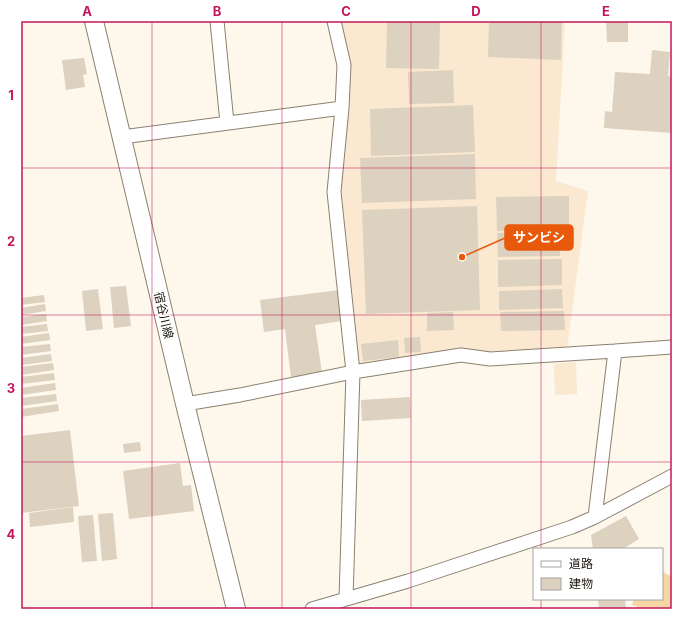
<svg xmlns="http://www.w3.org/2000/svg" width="693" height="630" font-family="Inter,'Noto Sans JP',sans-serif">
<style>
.built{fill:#fae9d0}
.green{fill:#f6d6a4}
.building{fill:#ddd1bf}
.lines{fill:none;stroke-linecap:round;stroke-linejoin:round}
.minor-casing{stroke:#8b806f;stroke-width:15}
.secondary-casing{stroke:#8b806f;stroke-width:20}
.minor{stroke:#fff;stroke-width:13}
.secondary{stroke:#fff;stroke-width:18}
.grid{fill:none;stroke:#c2185b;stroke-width:1;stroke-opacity:0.55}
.labels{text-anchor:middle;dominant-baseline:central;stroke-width:3;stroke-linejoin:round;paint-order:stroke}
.street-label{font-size:12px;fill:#1c1811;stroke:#fff}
.leader{fill:none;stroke:#e8590c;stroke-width:1.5}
.callout-dot{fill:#e8590c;stroke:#fff;stroke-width:1.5}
.callout{fill:#e8590c;stroke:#e8590c;stroke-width:1.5}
.callout-label{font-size:13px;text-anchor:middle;font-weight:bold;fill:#fff}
.neatline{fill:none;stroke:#c2185b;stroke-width:1.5}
.grid-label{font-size:13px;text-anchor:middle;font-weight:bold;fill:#c2185b}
</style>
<rect width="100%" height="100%" fill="#fef7ec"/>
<path class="built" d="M 339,21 L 565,21 L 556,181 L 588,191 L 567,349 L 362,365 L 357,363 L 338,191 L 351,73 Z
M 576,362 L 577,394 L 555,395 L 554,364 Z"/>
<path class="green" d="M 663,572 L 672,577 L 672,609 L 643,609 L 632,605 L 634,599 L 662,599 Z"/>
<path class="building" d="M 387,21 L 440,21 L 439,69 L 386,68 Z
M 489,21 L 562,21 L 561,60 L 488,57 Z
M 606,21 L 628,21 L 628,42 L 607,42 Z
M 652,50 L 670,52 L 668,76 L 672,77 L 672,133 L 604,128 L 605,111 L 612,112 L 615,72 L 650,74 Z
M 84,58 L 87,74 L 83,75 L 85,87 L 66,90 L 62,60 Z
M 453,70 L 454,103 L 409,104 L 408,72 Z
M 473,105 L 475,152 L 371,156 L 370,109 Z
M 475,154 L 476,199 L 362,203 L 360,158 Z
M 569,196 L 569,230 L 497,231 L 496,197 Z
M 477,206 L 480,310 L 366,314 L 362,210 Z
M 560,232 L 560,256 L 498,257 L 497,233 Z
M 562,259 L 562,285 L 498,287 L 498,260 Z
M 126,286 L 131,326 L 114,328 L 110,287 Z
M 98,289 L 103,329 L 86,331 L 82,291 Z
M 562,289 L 563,308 L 499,310 L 499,291 Z
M 339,290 L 342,321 L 315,325 L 322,373 L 291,377 L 285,329 L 264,332 L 260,300 Z
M 44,295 L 45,302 L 21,305 L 21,298 Z
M 45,304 L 46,311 L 21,315 L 21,308 Z
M 564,311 L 565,330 L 501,331 L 500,312 Z
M 453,312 L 454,330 L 427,331 L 427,313 Z
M 46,314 L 47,321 L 21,325 L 21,317 Z
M 47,324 L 48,331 L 21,334 L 21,327 Z
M 49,333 L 50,340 L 21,344 L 21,337 Z
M 420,337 L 421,352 L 405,353 L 404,338 Z
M 398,340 L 399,357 L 363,361 L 361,344 Z
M 50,344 L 51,351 L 21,355 L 21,347 Z
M 51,354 L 52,361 L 21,365 L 21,358 Z
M 53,363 L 54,370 L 21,375 L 21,367 Z
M 54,373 L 55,380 L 21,384 L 21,377 Z
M 55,383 L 56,390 L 21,395 L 21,388 Z
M 56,394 L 57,401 L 21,406 L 21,398 Z
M 410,397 L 411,418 L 362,421 L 361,400 Z
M 58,404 L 59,411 L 21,417 L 21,409 Z
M 70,430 L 79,506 L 21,513 L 21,436 Z
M 140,442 L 141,451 L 124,453 L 123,444 Z
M 180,463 L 183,486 L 191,485 L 194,511 L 129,519 L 123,471 Z
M 73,507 L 74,522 L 30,527 L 29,513 Z
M 113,513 L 117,559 L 102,561 L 98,514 Z
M 93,515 L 97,561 L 82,562 L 78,516 Z
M 626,516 L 639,539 L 623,549 L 593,549 L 591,535 Z
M 598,599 L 625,599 L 626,609 L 599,609 Z"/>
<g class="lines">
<defs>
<path id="minor" d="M 217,21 L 227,123
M 334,21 L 344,65 L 342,108
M 122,137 L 342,108 L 334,192 L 353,372 L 346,599
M 615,351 L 672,347
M 185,404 L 240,395 L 353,372 L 461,355 L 490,359 L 615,351 L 595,517 L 672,476
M 312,609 L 408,581 L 572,527 L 595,517"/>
<path id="secondary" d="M 94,21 L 185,404 L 236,609"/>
</defs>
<use href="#minor" class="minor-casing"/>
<use href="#secondary" class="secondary-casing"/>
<use href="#minor" class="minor"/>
<use href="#secondary" class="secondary"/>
</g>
<path class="grid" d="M 152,21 L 152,609M 282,21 L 282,609M 411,21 L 411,609M 541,21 L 541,549M 21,168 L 672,168M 21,315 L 672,315M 21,462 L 672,462M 541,599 L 541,609"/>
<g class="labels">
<g class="street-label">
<text transform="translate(164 315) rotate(77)">宿谷川線</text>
</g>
</g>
<path class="leader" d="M462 257L505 238"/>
<circle class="callout-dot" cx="462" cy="257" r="4"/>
<rect class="callout" x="505" y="225" width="68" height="25" rx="4"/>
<g class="callout-label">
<text x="539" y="242">サンビシ</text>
</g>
<rect width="693" height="630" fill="none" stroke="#ffffff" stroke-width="44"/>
<rect x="533" y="548" width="130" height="52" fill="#ffffff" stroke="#a4a3a0"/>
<rect x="541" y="561" width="20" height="6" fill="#ffffff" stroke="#a4a3a0"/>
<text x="569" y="568" font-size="12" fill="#1c1811">道路</text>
<rect x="541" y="578" width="20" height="12" fill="#ddd1bf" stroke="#a4a3a0"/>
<text x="569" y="588" font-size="12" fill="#1c1811">建物</text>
<rect x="22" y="22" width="649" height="586" class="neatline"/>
<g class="grid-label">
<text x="87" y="16">A</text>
<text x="217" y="16">B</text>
<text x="346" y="16">C</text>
<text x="476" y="16">D</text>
<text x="606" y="16">E</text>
<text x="11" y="100">1</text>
<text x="11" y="246">2</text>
<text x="11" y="393">3</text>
<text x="11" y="539">4</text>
</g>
</svg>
